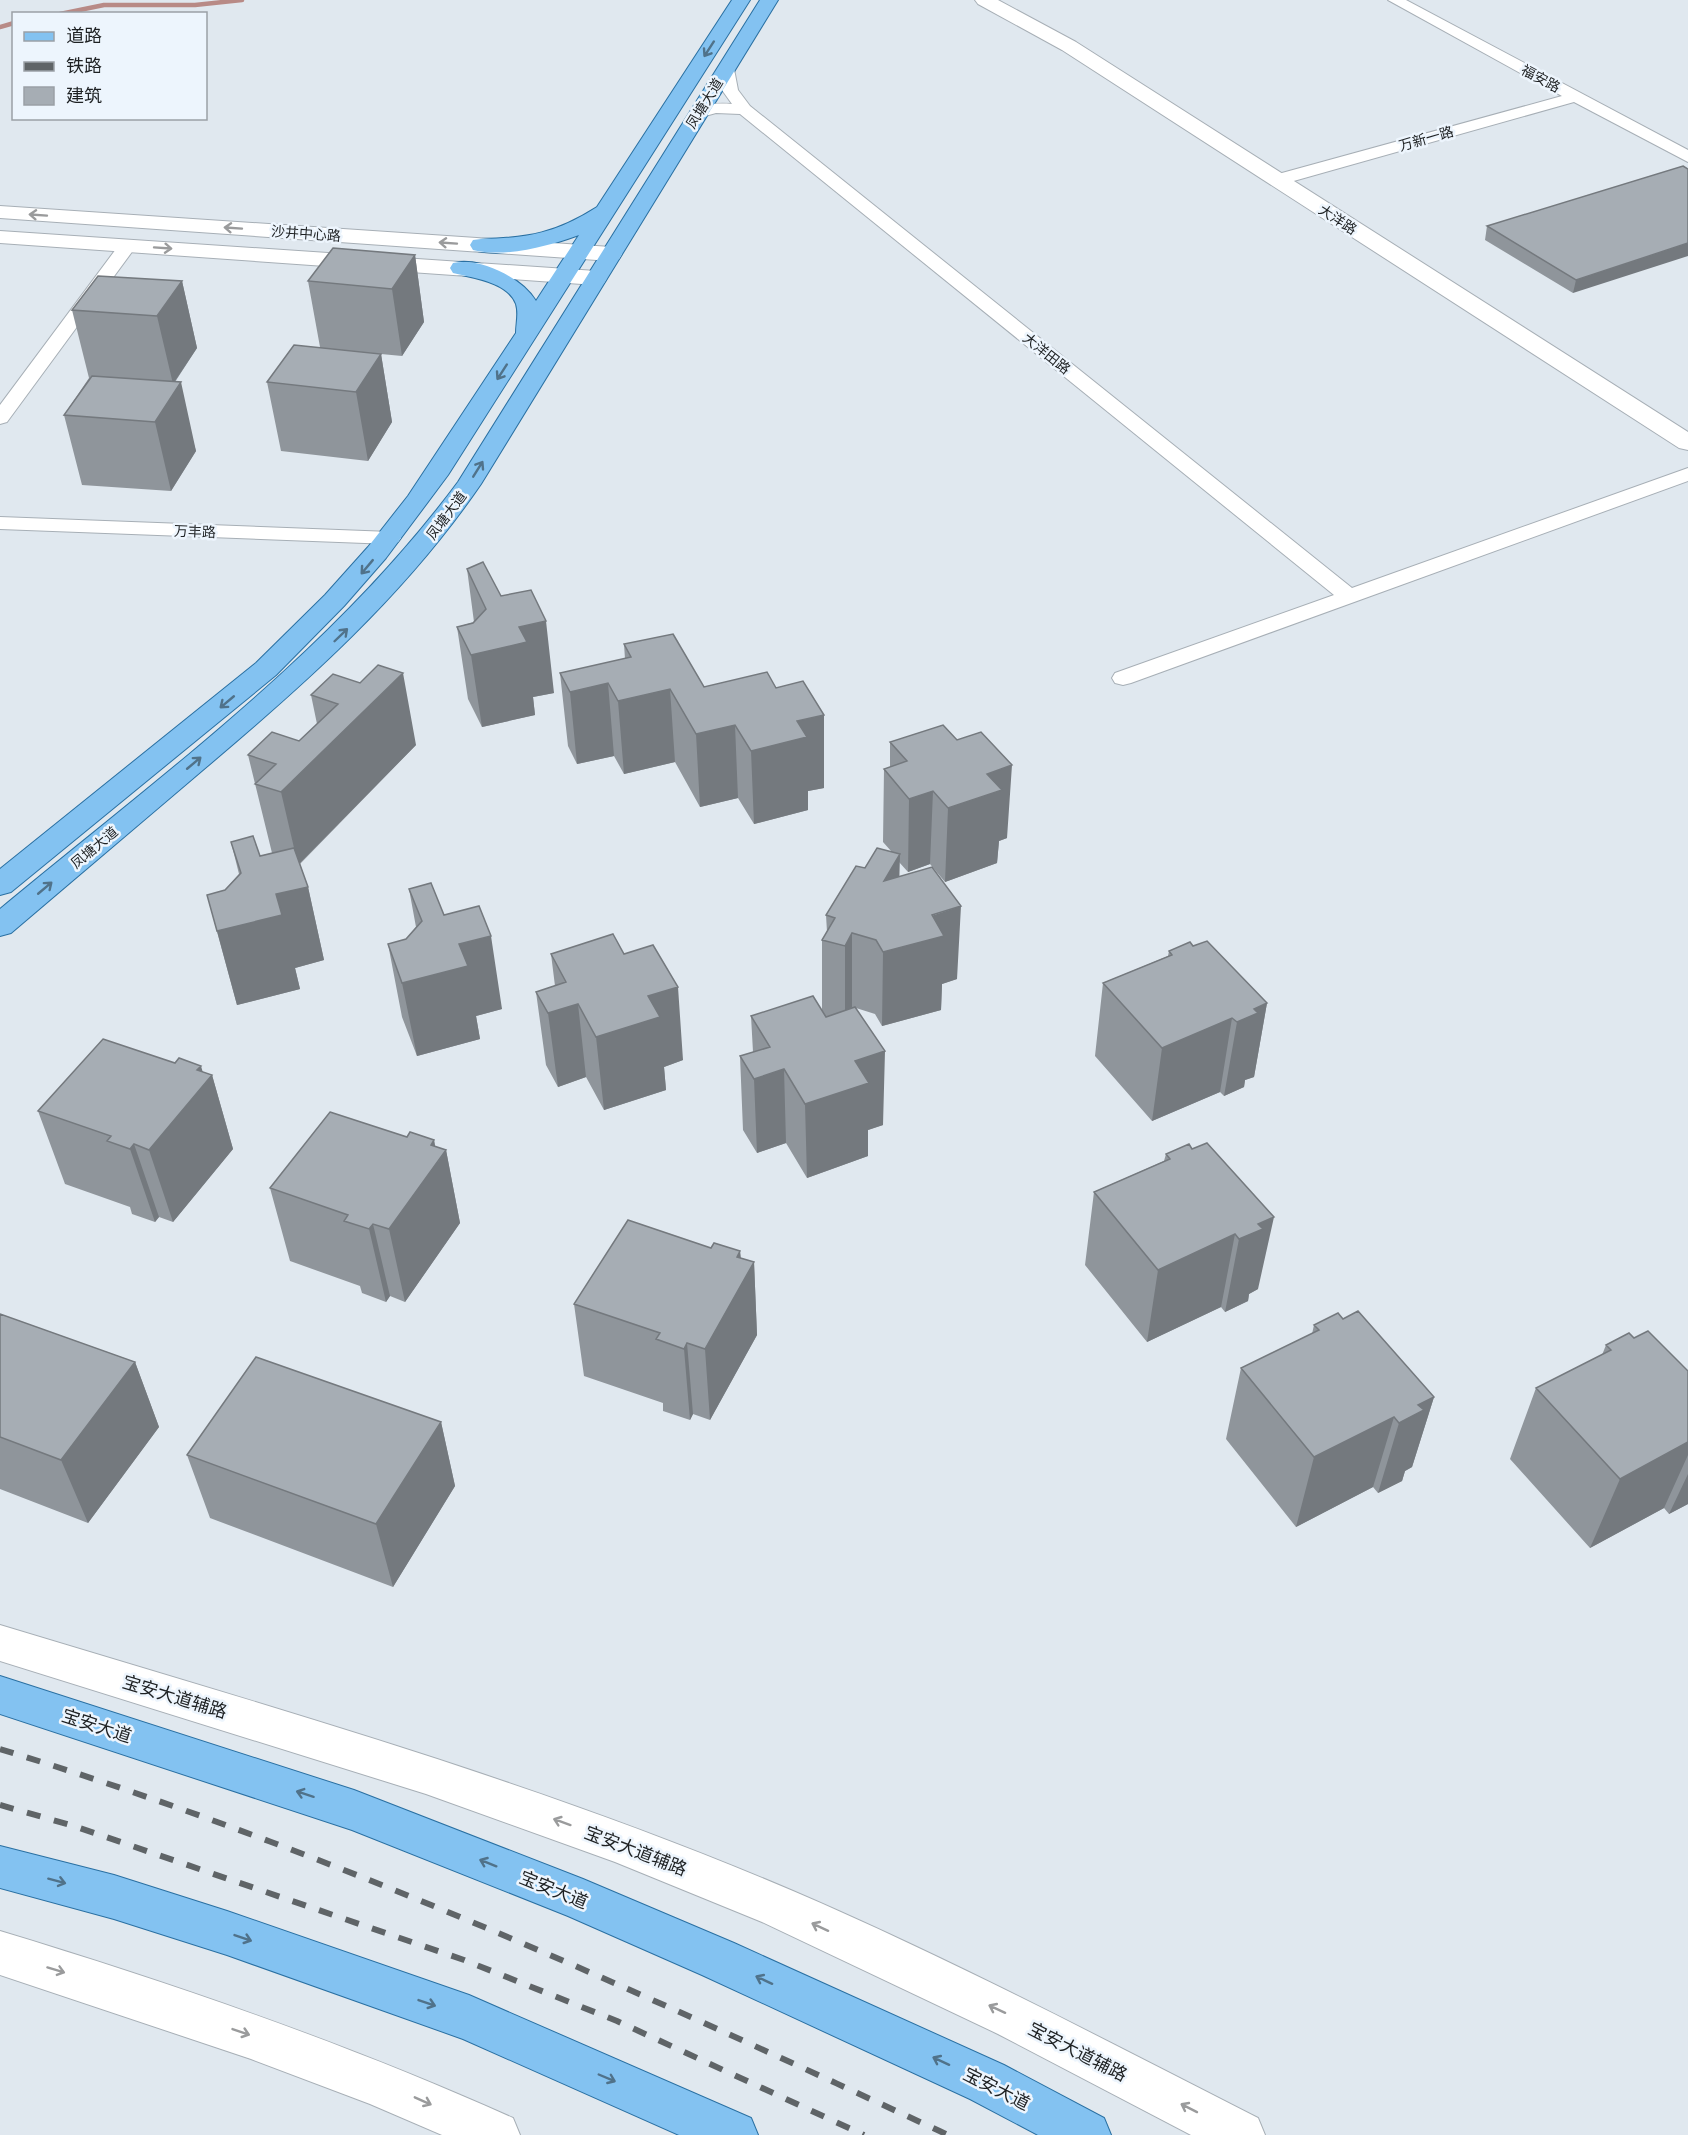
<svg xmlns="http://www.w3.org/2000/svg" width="1688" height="2135" font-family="Commissioner,'Noto Sans SC',sans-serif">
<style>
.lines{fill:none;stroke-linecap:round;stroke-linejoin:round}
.stream{stroke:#b88a86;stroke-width:4.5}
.minor-casing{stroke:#a7afb6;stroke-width:2}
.tertiary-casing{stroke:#a7afb6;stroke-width:2}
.secondary-casing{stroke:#a7afb6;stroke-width:2}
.primary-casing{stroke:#2a70a2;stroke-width:2}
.minor{fill:#fff;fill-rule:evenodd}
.tertiary{fill:#fff;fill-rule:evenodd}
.secondary{fill:#fff;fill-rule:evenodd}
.primary{fill:#83c2f1;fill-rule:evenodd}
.rail{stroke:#5f6467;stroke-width:6;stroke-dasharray:14 14;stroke-linecap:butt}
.wall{fill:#8f959b}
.shaded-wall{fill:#74797e}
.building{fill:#a6adb4;stroke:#74797e;stroke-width:1.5}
.oneway{stroke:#50728a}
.oneway2{stroke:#9a9b9c}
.labels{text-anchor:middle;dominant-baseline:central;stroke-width:5;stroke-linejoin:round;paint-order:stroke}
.far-street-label{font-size:14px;fill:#1e2123;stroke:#edf5fd}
.near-street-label{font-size:18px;fill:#1e2123;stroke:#edf5fd}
</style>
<rect width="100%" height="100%" fill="#e0e8ef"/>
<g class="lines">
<path class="stream" d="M 60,14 L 104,5 L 195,5 L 242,0
M 0,27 L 14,23"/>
<defs>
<path id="minor" d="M 1388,0 L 1406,0 L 1688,150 L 1688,162 L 1574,102 L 1283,184 L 1271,184 L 1269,180 L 1271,176 L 1562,96 Z
M 726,64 L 734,69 L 738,90 L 750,106 L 1352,588 L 1688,468 L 1688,481 L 1131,683 L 1123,685 L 1115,683 L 1112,678 L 1115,673 L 1334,595 L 740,114 L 716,113 L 698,118 L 692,116 L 690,113 C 700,103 718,103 732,104 L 722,90 L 718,69 Z
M 128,240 L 134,241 L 137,245 L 7,422 L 0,424 L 0,405 L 122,241 Z
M 0,517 L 391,532 L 398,534 L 401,538 L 398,542 L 391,544 L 0,529 Z"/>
<path id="tertiary" d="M 975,0 L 998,0 L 1076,42 L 1688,432 L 1688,450 L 1679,448 L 1062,50 L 978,4 Z
M 0,206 L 611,247 L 619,249 L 622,254 L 619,259 L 611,261 L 0,218 Z
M 0,231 L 596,271 L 604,273 L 607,278 L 604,283 L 596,285 L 0,243 Z"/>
<path id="secondary" d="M 0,1625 C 267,1706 536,1781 793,1891 C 951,1959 1105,2040 1258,2118 L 1265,2135 L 1191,2135 L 998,2034 L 762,1922 L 615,1862 L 426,1794 L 0,1661 Z
M 0,1931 C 175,1984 346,2043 513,2118 L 520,2135 L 442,2135 L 370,2104 L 251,2059 L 0,1975 Z"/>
<path id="primary" d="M 732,0 L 750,0 L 448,475 L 386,558 L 344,606 L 276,675 L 11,892 L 0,895 L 0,869 L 256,663 L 325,595 L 368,547 L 408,496 L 516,333 C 516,323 519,314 516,304 C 508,282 473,278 453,273 L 450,268 L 453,263 C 481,257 522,278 536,301 L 579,235 C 549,246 506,258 473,250 L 470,245 L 473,240 L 481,239 C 529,238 556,233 597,207 Z
M 760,0 L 778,0 L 481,484 C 405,595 306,683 204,769 C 140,824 75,878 11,933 L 0,936 L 0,909 C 160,776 333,651 458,482 Z
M 0,1676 L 354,1790 L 583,1879 L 734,1943 L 1004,2065 L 1104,2118 L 1111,2135 L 1038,2135 L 970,2099 L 702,1975 L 568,1916 L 352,1830 L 0,1714 Z
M 0,1846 L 114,1875 L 227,1911 L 469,1995 L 751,2118 L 758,2135 L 679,2135 L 463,2039 L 227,1955 L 114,1919 L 0,1888 Z"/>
</defs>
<use href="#minor" class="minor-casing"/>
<use href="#tertiary" class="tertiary-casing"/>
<use href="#secondary" class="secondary-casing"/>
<use href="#primary" class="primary-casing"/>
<use href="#minor" class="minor"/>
<use href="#tertiary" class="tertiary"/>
<use href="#secondary" class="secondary"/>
<use href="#primary" class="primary"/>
<path class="rail" d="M 0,1749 C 327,1849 638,1991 948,2135
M 0,1805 L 74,1826 L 464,1960 L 617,2021 L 864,2135"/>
</g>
<path class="wall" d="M 1688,169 L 1573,293 L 1485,240 L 1487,226 Z
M 415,255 L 424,322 L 402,356 L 381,354 L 392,422 L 368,461 L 281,451 L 267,382 L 320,347 L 308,281 Z
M 182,281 L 197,348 L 175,382 L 196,451 L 171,491 L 82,485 L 64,415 L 89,378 L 72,310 Z
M 467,569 L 501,596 L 554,693 L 533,697 L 535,715 L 482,727 L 468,699 L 457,627 L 474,622 Z
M 624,644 L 704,687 L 824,788 L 808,791 L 808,810 L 754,824 L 738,798 L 700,807 L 675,762 L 624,774 L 614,756 L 577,764 L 568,746 L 560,673 L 625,659 Z
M 333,674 L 416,745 L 300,864 L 308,887 L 324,960 L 295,968 L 300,989 L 237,1005 L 207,895 L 225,890 L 239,874 L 231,842 L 260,856 L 272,853 L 248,755 L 299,741 L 317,724 L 311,695 Z
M 890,742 L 1007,838 L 999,841 L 997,863 L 945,882 L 930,864 L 908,872 L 899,862 L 899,877 L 957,979 L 942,984 L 941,1010 L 882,1026 L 875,1014 L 856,1008 L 883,1125 L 868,1130 L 868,1156 L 807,1178 L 786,1143 L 757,1153 L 743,1130 L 740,1056 L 753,1052 L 751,1016 L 822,1011 L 822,940 L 827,932 L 826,915 L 865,868 L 891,851 L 883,842 L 884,769 L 890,767 Z
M 409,889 L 444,915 L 502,1009 L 476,1016 L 480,1039 L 417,1056 L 402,1017 L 388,944 L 406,939 L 416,927 Z
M 1193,946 L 1267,1003 L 1254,1077 L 1245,1080 L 1244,1087 L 1224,1096 L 1220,1092 L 1152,1121 L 1095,1056 L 1103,983 L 1168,956 L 1169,951 Z
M 551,954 L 624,954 L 683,1060 L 664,1067 L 666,1090 L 604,1110 L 586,1077 L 558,1087 L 546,1065 L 536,992 L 555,986 Z
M 203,1072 L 212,1075 L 233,1149 L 173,1222 L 159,1217 L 155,1222 L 132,1214 L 130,1207 L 65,1184 L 38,1111 Z
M 407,1137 L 434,1140 L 435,1147 L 446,1150 L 460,1223 L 405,1302 L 390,1296 L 386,1302 L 362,1293 L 360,1286 L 290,1261 L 270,1188 Z
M 1207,1143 L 1258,1289 L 1249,1294 L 1248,1301 L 1225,1312 L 1221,1307 L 1147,1342 L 1085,1265 L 1094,1192 L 1164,1161 L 1166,1154 L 1192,1149 Z
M 711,1248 L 740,1251 L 741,1258 L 754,1262 L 757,1335 L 710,1420 L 693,1414 L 690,1420 L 663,1411 L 663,1403 L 584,1376 L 574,1304 Z
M 0,1314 L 135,1362 L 159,1427 L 88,1523 L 0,1489 Z
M 1343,1319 L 1434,1397 L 1412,1467 L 1405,1471 L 1402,1481 L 1378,1493 L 1373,1487 L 1296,1527 L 1226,1439 L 1241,1368 L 1312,1334 L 1314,1325 Z
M 1634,1338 L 1688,1371 L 1688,1504 L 1669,1514 L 1664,1508 L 1590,1548 L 1510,1459 L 1536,1388 L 1602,1355 L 1606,1345 Z
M 441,1422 L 455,1486 L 393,1587 L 210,1518 L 187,1455 Z"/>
<path class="shaded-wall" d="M 1688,243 L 1688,256 L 1573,293 L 1576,280 Z
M 415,255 L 424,322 L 402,356 L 392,289 Z
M 182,281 L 197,348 L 173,384 L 157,316 Z
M 381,354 L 392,422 L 368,461 L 356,392 Z
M 181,382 L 196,451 L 171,491 L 155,422 Z
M 546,621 L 554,693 L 533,697 L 535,715 L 482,727 L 471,655 L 519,627 Z
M 403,673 L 416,745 L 298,865 L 281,792 Z
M 608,683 L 614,756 L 577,764 L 570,692 Z
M 670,689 L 675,762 L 624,774 L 618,701 Z
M 824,715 L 824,788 L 808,791 L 808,810 L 754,824 L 751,751 L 797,721 Z
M 735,725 L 738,798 L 700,807 L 696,734 Z
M 1012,765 L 1007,838 L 999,841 L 997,863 L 945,882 L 948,808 L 987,774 Z
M 933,791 L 930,864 L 908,872 L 909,799 Z
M 900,854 L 898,927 L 961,906 L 957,979 L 942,984 L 941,1010 L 882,1026 L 884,881 Z
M 308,887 L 324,960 L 295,968 L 300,989 L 237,1005 L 217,931 L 276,894 Z
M 852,933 L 852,1007 L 845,1020 L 845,946 Z
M 491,936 L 502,1009 L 476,1016 L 480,1039 L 417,1056 L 402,983 L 459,944 Z
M 678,987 L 683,1060 L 664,1067 L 666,1090 L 604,1110 L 596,1037 L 648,996 Z
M 1267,1003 L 1254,1077 L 1245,1080 L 1244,1087 L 1224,1096 L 1237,1022 L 1254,1009 Z
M 578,1004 L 586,1077 L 558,1087 L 548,1013 Z
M 1232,1018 L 1220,1092 L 1152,1121 L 1162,1048 Z
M 885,1051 L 883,1125 L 868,1130 L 868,1156 L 807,1178 L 805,1104 L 855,1061 Z
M 201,1066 L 206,1083 L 212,1075 L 233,1149 L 173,1222 L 149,1150 L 197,1070 Z
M 784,1069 L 786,1143 L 757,1153 L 754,1079 Z
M 434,1140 L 438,1162 L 446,1150 L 460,1223 L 405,1302 L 389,1229 L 431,1145 Z
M 134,1144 L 159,1217 L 155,1222 L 130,1149 Z
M 1274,1217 L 1258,1289 L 1249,1294 L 1248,1301 L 1225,1312 L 1239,1239 L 1258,1224 Z
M 373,1224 L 390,1296 L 386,1302 L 369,1229 Z
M 1235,1234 L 1221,1307 L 1147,1342 L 1158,1270 Z
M 740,1251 L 742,1284 L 754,1262 L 757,1335 L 710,1420 L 705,1349 L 737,1257 Z
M 687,1343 L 693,1414 L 690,1420 L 684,1349 Z
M 135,1362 L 159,1427 L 88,1523 L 61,1460 Z
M 1434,1397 L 1412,1467 L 1405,1471 L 1402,1481 L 1378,1493 L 1399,1423 L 1418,1405 Z
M 1394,1417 L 1373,1487 L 1296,1527 L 1314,1457 Z
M 441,1422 L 455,1486 L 393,1587 L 376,1524 Z
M 1688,1442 L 1688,1455 L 1664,1508 L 1590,1548 L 1620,1479 Z
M 1688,1474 L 1688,1504 L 1669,1514 Z"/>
<path class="building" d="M 1683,166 L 1688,169 L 1688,243 L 1576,280 L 1487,226 Z
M 333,248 L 415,255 L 392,289 L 308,281 Z
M 98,276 L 182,281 L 157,316 L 72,310 Z
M 294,345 L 381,354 L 356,392 L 267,382 Z
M 92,376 L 181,382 L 155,422 L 64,415 Z
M 483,562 L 501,596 L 531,590 L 546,621 L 519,627 L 527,642 L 471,655 L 457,627 L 473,623 L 486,609 L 467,569 Z
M 673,634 L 704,687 L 767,672 L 776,688 L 803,681 L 824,715 L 797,721 L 807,737 L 751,751 L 735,725 L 696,734 L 670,689 L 618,701 L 608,683 L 570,692 L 560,673 L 631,657 L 624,644 Z
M 378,665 L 403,673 L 281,792 L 255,784 L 276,764 L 248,755 L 272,732 L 299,741 L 338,704 L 311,695 L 333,674 L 360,683 Z
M 943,725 L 957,740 L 981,732 L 1012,765 L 987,774 L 1002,790 L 948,808 L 933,791 L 909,799 L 884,769 L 907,761 L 890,742 Z
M 253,836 L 260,856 L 294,848 L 308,887 L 276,894 L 282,915 L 217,931 L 207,895 L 225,890 L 241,873 L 231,842 Z
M 877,848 L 900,854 L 884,881 L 932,867 L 961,906 L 932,915 L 944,936 L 883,952 L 876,940 L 852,933 L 845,946 L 822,940 L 835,918 L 826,915 L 856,866 L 865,868 Z
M 431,883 L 444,915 L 479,906 L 491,936 L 459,944 L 468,966 L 402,983 L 388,944 L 406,939 L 422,921 L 409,889 Z
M 613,934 L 624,954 L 653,945 L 678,987 L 648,996 L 660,1017 L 596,1037 L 578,1004 L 548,1013 L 536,992 L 566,982 L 551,954 Z
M 1207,941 L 1267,1003 L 1254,1009 L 1258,1013 L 1237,1022 L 1232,1018 L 1162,1048 L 1103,983 L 1172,955 L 1169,951 L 1190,942 L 1193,946 Z
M 813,996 L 826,1017 L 855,1007 L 885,1051 L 855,1061 L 869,1083 L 805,1104 L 784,1069 L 754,1079 L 740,1056 L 770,1047 L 751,1016 Z
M 103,1039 L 175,1063 L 179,1058 L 201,1066 L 197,1070 L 212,1075 L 149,1150 L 134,1144 L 130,1149 L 107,1141 L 111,1136 L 38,1111 Z
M 330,1112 L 407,1137 L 410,1132 L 434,1140 L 431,1145 L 446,1150 L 389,1229 L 373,1224 L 369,1229 L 344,1221 L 348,1215 L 270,1188 Z
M 1207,1143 L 1274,1217 L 1258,1224 L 1263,1229 L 1239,1239 L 1235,1234 L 1158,1270 L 1094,1192 L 1170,1159 L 1166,1154 L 1189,1144 L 1192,1149 Z
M 628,1220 L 711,1248 L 714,1243 L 740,1251 L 737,1257 L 754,1262 L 705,1349 L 687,1343 L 684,1349 L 656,1339 L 660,1333 L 574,1304 Z
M 1358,1311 L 1434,1397 L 1418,1405 L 1424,1410 L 1399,1423 L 1394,1417 L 1314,1457 L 1241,1368 L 1319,1330 L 1314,1325 L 1338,1313 L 1343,1319 Z
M 0,1314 L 135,1362 L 61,1460 L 0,1437 Z
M 1648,1331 L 1688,1371 L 1688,1442 L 1620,1479 L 1536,1388 L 1611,1350 L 1606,1345 L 1629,1333 L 1634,1338 Z
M 256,1357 L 441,1422 L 376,1524 L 187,1455 Z"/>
<defs><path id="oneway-shaft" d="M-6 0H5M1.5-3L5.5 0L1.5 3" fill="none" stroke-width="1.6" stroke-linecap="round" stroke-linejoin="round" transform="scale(1.5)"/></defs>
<g class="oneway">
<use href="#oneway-shaft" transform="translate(709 49) rotate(123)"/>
<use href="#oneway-shaft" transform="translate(502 372) rotate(123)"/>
<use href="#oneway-shaft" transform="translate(478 469) rotate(-58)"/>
<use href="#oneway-shaft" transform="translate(367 567) rotate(130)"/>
<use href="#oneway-shaft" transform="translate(341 635) rotate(-44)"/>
<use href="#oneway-shaft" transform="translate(227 702) rotate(140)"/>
<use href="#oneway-shaft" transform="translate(194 763) rotate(-40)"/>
<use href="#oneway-shaft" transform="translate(45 888) rotate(-40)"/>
<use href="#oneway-shaft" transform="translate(305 1794) rotate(-162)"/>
<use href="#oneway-shaft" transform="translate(488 1863) rotate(-158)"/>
<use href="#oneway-shaft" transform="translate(57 1881) rotate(15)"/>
<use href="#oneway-shaft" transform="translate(243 1938) rotate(19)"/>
<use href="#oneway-shaft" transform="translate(764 1980) rotate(-155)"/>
<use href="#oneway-shaft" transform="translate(427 2003) rotate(19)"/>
<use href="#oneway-shaft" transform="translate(941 2061) rotate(-155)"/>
<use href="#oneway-shaft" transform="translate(607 2078) rotate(23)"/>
</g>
<g class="oneway2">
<use href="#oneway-shaft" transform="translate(38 215) rotate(-176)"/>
<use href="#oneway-shaft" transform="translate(233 228) rotate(-176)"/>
<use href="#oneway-shaft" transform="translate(448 243) rotate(-176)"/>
<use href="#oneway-shaft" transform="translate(163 248) rotate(4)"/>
<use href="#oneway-shaft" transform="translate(562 1822) rotate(-160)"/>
<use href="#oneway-shaft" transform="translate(820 1927) rotate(-155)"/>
<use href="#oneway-shaft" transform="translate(56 1970) rotate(17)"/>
<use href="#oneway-shaft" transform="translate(997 2009) rotate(-155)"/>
<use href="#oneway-shaft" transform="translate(241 2032) rotate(19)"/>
<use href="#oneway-shaft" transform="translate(423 2101) rotate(24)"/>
<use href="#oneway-shaft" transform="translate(1189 2108) rotate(-153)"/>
</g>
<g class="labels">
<g class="far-street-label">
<text transform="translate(1541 78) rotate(28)">福安路</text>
<text transform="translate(704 103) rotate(-58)">凤塘大道</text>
<text transform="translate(1426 138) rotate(-16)">万新一路</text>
<text transform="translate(1338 219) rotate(33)">大洋路</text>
<text transform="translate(306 233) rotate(4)">沙井中心路</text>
<text transform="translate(1047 353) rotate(39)">大洋田路</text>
<text transform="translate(446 515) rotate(-53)">凤塘大道</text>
<text transform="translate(195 531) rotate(2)">万丰路</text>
<text transform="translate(94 847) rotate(-40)">凤塘大道</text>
</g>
<g class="near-street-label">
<text transform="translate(175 1696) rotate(17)">宝安大道辅路</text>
<text transform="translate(97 1725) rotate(18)">宝安大道</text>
<text transform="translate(636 1850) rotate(21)">宝安大道辅路</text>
<text transform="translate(554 1889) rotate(22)">宝安大道</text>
<text transform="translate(1078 2051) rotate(27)">宝安大道辅路</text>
<text transform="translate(997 2088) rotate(27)">宝安大道</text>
</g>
</g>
<rect x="12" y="12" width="195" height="108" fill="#edf5fd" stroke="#9aa0a6" stroke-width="1.5"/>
<rect x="24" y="32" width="30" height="9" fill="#83c2f1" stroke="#9aa0a6" stroke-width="1.5"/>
<text x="66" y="42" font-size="18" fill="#1e2123">道路</text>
<rect x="24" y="62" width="30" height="9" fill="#5f6467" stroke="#9aa0a6" stroke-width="1.5"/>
<text x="66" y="72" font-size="18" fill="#1e2123">铁路</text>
<rect x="24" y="87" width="30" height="18" fill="#a6adb4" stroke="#9aa0a6" stroke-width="1.5"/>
<text x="66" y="102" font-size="18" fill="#1e2123">建筑</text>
</svg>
